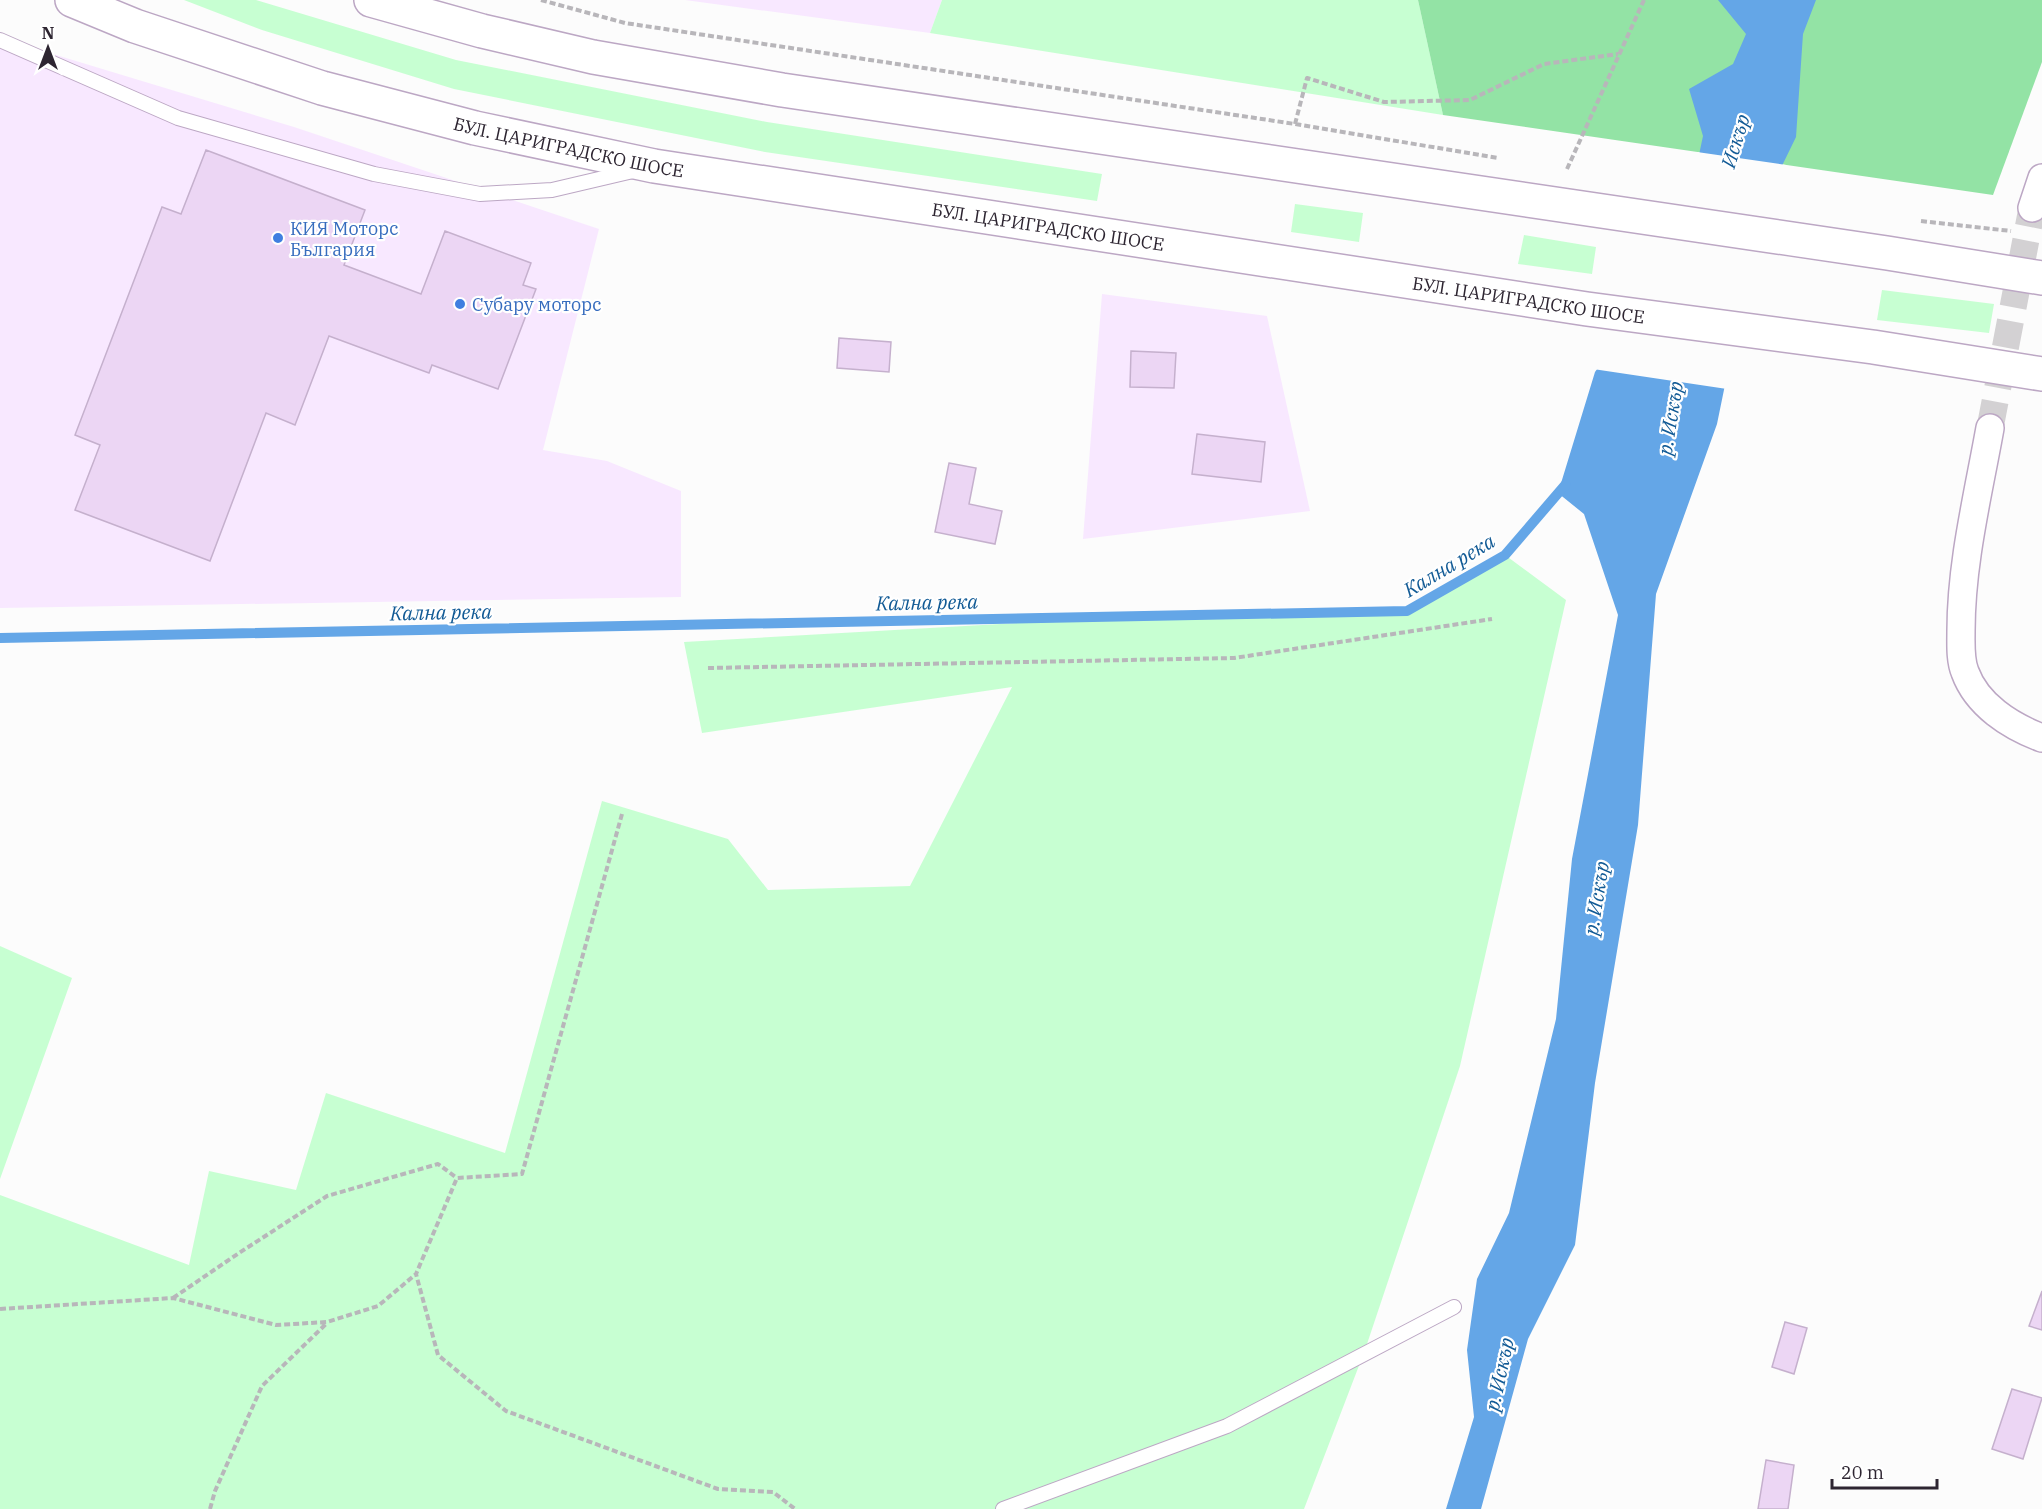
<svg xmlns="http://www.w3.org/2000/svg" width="2042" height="1509" font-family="'IBM Plex Serif',serif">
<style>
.built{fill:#f8e8ff}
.green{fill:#c7ffd2}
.forest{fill:#93e3a5}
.water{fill:#64a6e7}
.pier{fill:#fcfcfc}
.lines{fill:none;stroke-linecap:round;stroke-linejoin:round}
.stream{stroke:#64a6e7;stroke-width:10}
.building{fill:#ecd6f4;stroke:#c5b0cd;stroke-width:1.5}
.minor-tunnel{stroke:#d3d1d3;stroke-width:27;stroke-dasharray:27 14;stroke-linecap:butt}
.service-casing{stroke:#bca7c4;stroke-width:16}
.minor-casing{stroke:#bca7c4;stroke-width:30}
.trunk-casing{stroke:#bca7c4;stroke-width:36}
.path{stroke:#b8b6ba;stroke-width:4;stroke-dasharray:6 3;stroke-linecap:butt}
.service{stroke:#fff;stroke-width:14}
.minor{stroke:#fff;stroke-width:27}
.trunk{stroke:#fff;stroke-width:33}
.shop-dot{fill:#3f7fe0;stroke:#fff;stroke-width:2}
.labels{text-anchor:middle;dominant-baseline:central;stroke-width:4.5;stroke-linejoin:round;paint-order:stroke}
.street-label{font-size:18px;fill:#2d2531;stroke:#fff}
.shop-label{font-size:18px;fill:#366cbe;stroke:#fff;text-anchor:start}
.water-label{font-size:20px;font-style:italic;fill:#115a95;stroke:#fff}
</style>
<rect width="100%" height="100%" fill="#fcfcfc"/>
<path class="built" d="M 685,0 L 942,0 L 930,33 Z
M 0,38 L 294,127 L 599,229 L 543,450 L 607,461 L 681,491 L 681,597 L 0,608 Z
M 1102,294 L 1267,316 L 1310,511 L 1083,539 Z"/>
<path class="green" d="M 184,0 L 256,0 L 456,60 L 767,122 L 1102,174 L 1097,201 L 765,152 L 454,89 L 262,30 Z
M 942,0 L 1418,0 L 1443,115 L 930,33 Z
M 1295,204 L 1363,213 L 1359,242 L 1291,232 Z
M 1524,235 L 1596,247 L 1592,274 L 1518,264 Z
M 1882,290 L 1994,304 L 1989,333 L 1877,320 Z
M 1505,555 L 1566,600 L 1460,1066 L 1365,1350 L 1304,1509 L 0,1509 L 0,1195 L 189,1265 L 209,1171 L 296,1190 L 326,1093 L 505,1153 L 602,801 L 728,839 L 768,890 L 910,886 L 1012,687 L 702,733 L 684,642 L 1139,616 L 1407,611 Z
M 0,946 L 72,978 L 0,1179 Z"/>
<path class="forest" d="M 1418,0 L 2042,0 L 2042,62 L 1993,195 L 1443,115 Z"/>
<path class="water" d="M 1718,0 L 1816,0 L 1803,34 L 1796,137 L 1761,209 L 1717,424 L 1656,594 L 1638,825 L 1595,1083 L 1575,1245 L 1528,1339 L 1481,1509 L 1446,1509 L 1474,1417 L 1467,1350 L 1477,1279 L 1509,1213 L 1556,1019 L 1572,859 L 1618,615 L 1584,514 L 1558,493 L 1595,372 L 1678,254 L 1703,136 L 1689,89 L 1733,64 L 1746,34 Z"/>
<path class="pier" d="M 1697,152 L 1786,165 L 1764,210 L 1727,389 L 1593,369 L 1675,253 Z"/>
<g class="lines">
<path class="stream" d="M 0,638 L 1407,611 L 1505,555 L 1566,484"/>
</g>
<path class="building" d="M 206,150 L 365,210 L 344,265 L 421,294 L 445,231 L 531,263 L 523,285 L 536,289 L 498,389 L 432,365 L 429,373 L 329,336 L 295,425 L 266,413 L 210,561 L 75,510 L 100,445 L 75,435 L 162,207 L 181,214 Z
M 839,338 L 891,342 L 889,372 L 837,368 Z
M 1131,351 L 1176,353 L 1174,388 L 1130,387 Z
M 1197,434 L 1265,442 L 1261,482 L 1192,474 Z
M 949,463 L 976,468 L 969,504 L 1002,511 L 995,544 L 935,532 Z
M 2042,1291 L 2042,1330 L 2029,1326 Z
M 1785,1322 L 1807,1328 L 1794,1374 L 1772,1367 Z
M 2012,1389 L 2042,1398 L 2023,1459 L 1992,1449 Z
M 1766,1460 L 1794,1465 L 1788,1509 L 1758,1509 Z"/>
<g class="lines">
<path class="minor-tunnel" d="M 1990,428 L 2032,208"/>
<defs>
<path id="service" d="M 0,40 L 178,118 L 374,174 L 480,194 L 552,190 L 633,171
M 1003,1509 L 1227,1426 L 1454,1307"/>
<path id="minor" d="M 2032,208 L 2042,178
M 1990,428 C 1978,495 1961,563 1961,631 C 1961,644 1960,660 1965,672 C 1977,705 2010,726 2042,738"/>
<g id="trunk">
<path id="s1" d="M 72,0 L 135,26 L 322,88 L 475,128 L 654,166 L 1587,309 L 1873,347 L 2042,374"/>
<path d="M 371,0 L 482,31 L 593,57 L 782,90 L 1887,253 L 2042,278"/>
</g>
</defs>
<use href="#service" class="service-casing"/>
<use href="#minor" class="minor-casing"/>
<use href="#trunk" class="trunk-casing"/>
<path class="path" d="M 541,0 L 625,23 L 1295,124 L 1498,158
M 1295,124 L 1307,78 L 1384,102 L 1470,100 L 1544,64 L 1618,54
M 1567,169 L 1644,0
M 1921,221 L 2011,231
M 708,668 L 1234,658 L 1492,619
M 622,814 L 522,1174 L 457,1178 L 416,1274 L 438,1355 L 506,1411 L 718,1489 L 773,1492 L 795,1509
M 173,1298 L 239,1253 L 327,1196 L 438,1164 L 457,1178
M 0,1309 L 173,1298 L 276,1325 L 327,1322 L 378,1306 L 416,1274
M 210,1509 L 215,1491 L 262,1386 L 327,1323"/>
<use href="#service" class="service"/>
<use href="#minor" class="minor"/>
<use href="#trunk" class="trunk"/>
</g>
<g class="shop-dot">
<circle cx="278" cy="238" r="6"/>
<circle cx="460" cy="304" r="6"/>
</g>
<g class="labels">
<g class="street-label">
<text stroke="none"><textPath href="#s1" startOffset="519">БУЛ. ЦАРИГРАДСКО ШОСЕ</textPath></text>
<text stroke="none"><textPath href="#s1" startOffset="1005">БУЛ. ЦАРИГРАДСКО ШОСЕ</textPath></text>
<text stroke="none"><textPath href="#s1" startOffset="1491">БУЛ. ЦАРИГРАДСКО ШОСЕ</textPath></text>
</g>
<g class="shop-label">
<text x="290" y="228">КИЯ Моторс<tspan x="290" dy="21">България</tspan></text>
<text x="472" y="304">Субару моторс</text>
</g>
<g class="water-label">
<text transform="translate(1735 141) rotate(-73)">Искър</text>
<text transform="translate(1670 418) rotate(-81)">р. Искър</text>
<text transform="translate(1449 565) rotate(-31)">Кална река</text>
<text transform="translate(927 602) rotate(-1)">Кална река</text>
<text transform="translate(441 612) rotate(-1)">Кална река</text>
<text transform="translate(1596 898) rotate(-81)">р. Искър</text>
<text transform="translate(1499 1374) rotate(-78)">р. Искър</text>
</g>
</g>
<g transform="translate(48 48)" stroke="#ffffff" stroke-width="4.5" paint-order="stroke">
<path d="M0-4.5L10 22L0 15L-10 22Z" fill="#2d2531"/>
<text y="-9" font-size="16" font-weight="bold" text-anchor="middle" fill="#2d2531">N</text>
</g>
<path d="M1832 1479v9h105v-9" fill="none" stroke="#2d2531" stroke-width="3"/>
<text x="1841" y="1479" font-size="18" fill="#2d2531" stroke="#ffffff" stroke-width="4.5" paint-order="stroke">20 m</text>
</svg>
